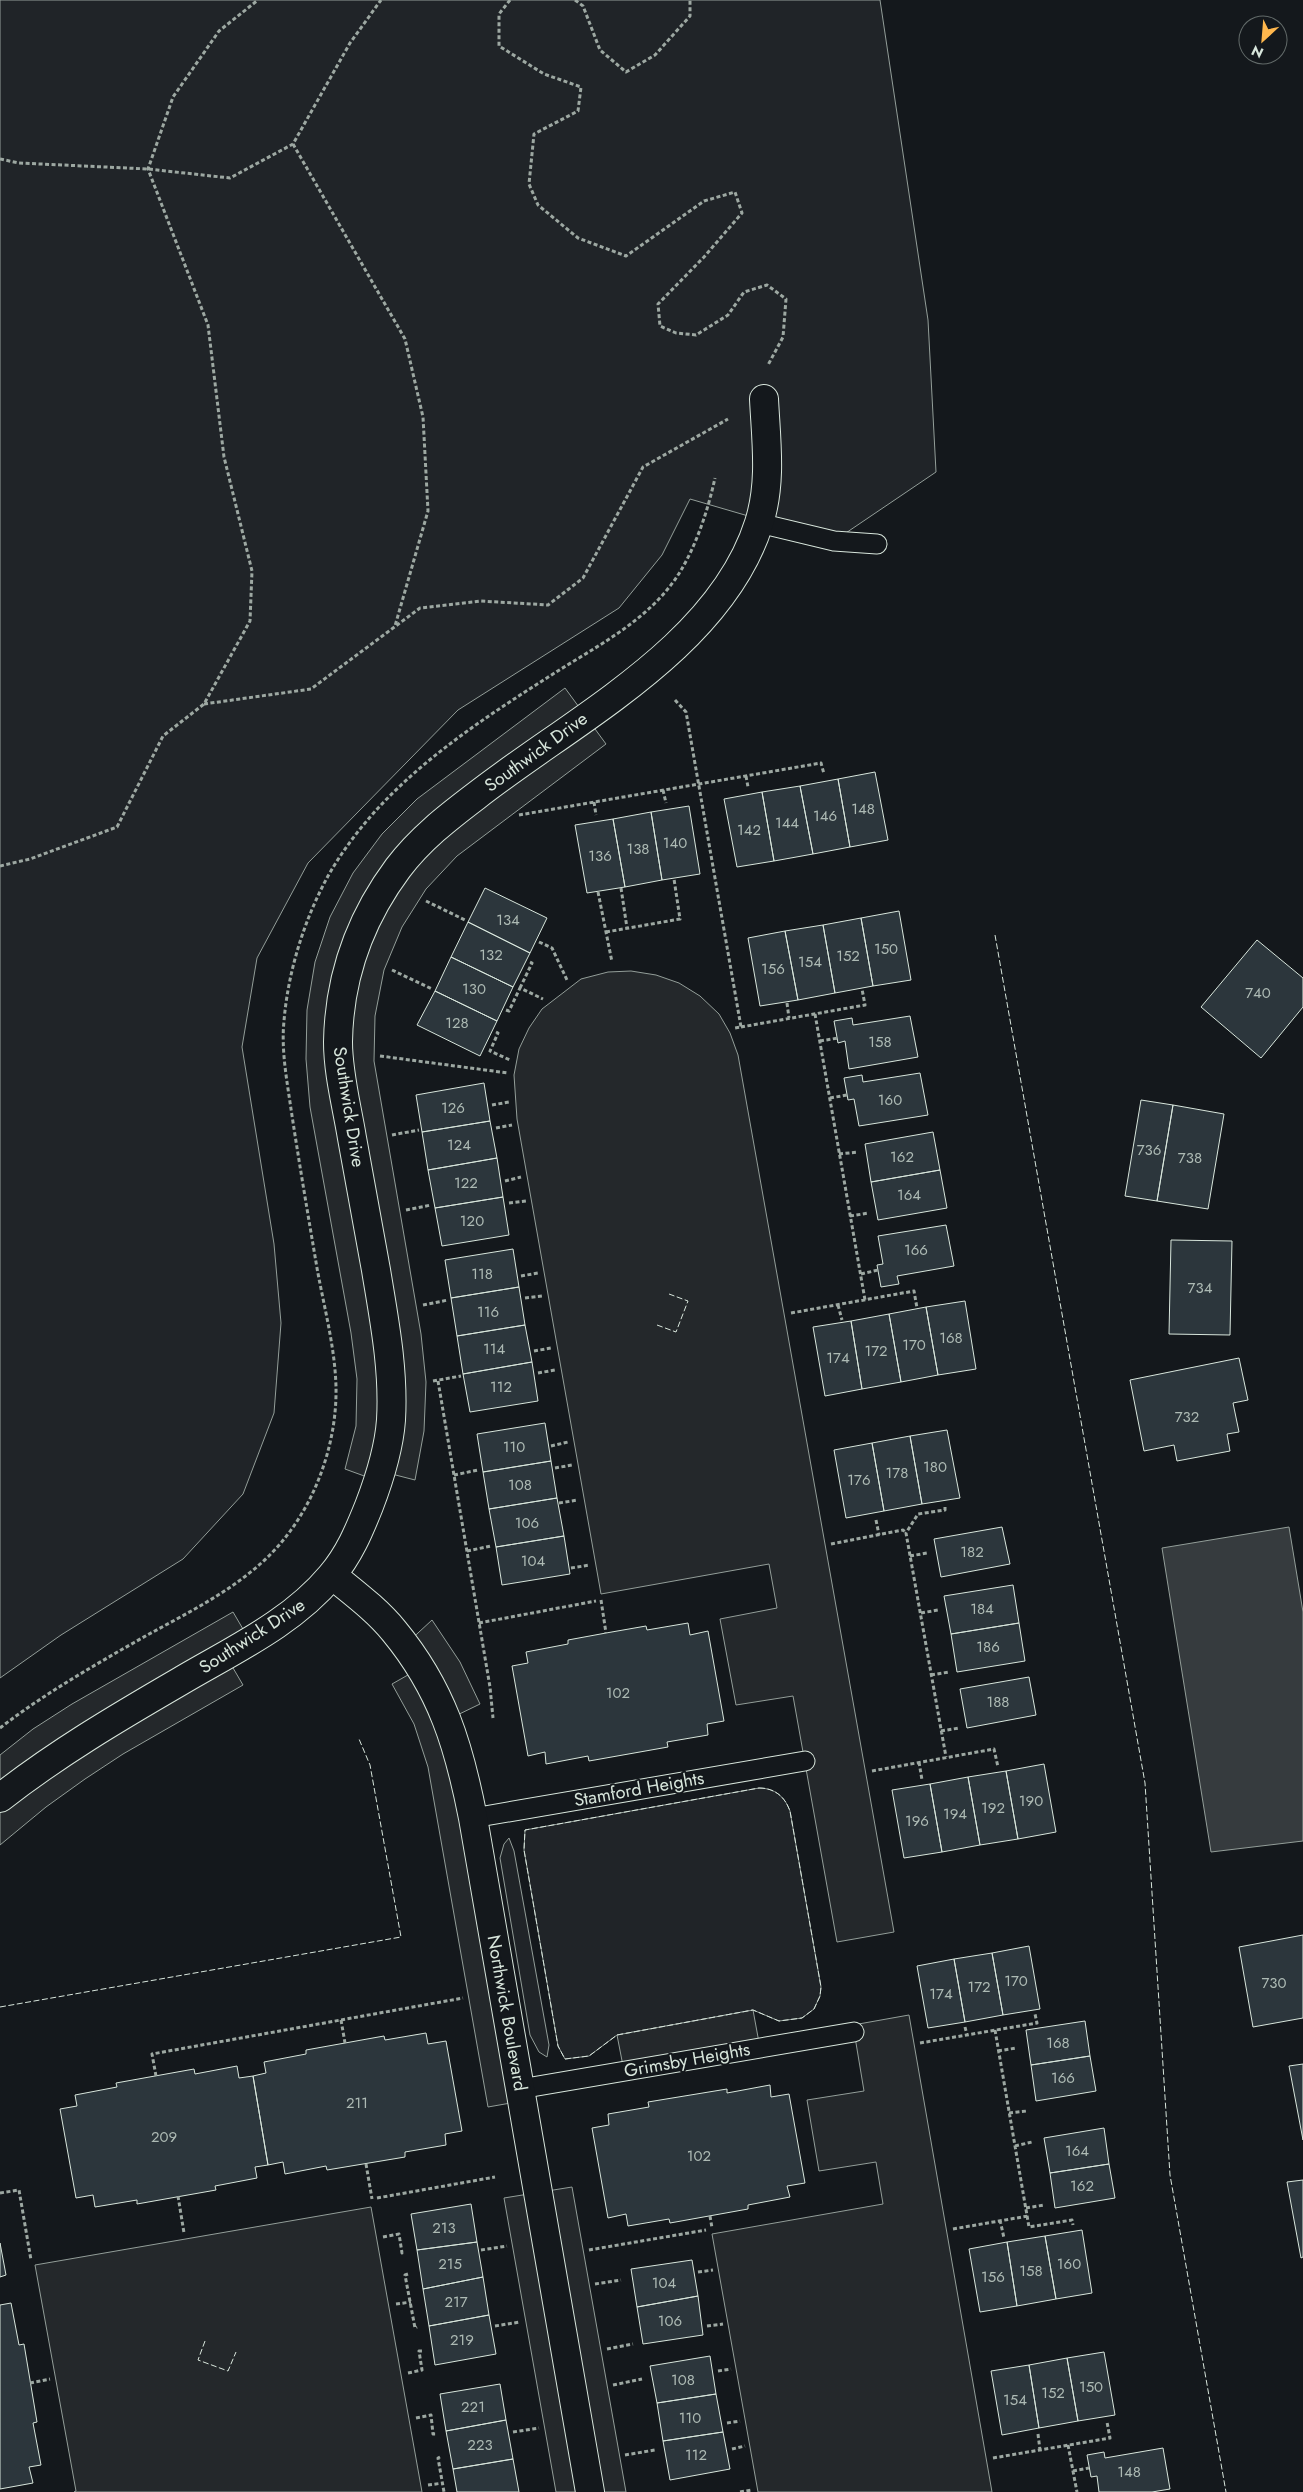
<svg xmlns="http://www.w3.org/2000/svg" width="1303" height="2492" font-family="Jost,sans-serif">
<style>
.green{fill:#202428;stroke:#939e99}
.parking{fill:#24282b;stroke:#939e99}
.water{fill:#363b3e;stroke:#939e99}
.building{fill:#2c363c;stroke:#d8e6dc}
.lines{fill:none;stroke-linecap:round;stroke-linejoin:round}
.lane-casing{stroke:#d8e6dc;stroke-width:21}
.street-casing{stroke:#d8e6dc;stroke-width:30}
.path{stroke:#9da8a2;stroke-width:3;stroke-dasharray:4 2.5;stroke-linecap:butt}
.lane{stroke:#14181c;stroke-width:19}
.street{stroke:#14181c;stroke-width:28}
.fence{stroke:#d8e6dc;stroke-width:1;stroke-dasharray:6 2.5;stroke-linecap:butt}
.labels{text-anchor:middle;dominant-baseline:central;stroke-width:4;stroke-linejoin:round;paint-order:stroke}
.number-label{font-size:15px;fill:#adbab4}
.street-label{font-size:18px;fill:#d8e6dc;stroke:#14181c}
</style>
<rect width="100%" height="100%" fill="#14181c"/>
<path class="green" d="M 0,0 L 880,0 L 928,320 L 936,472 L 834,541 L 690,499 L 662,555 L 619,608 L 458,710 L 308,863 L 257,958 L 242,1047 L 274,1244 L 281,1323 L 274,1413 L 243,1494 L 183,1559 L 61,1635 L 0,1678 Z
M 759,1788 C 775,1788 785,1797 790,1811 L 821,1987 L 820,1996 L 814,2009 L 802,2018 L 779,2021 L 753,2010 L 617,2035 L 589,2056 L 565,2059 L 558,2046 L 524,1850 L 525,1830 Z
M 509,1838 L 514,1851 L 549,2045 L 547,2057 L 539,2052 L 530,2035 L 500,1858 L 504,1844 Z"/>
<path class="parking" d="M 565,688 L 606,744 L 457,856 L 426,889 L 402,927 L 384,970 L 375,1016 L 374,1061 L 421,1334 L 426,1382 L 424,1431 L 415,1480 L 380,1471 L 378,1481 L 345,1469 L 356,1426 L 357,1379 L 351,1333 L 310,1107 L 306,1059 L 307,1010 L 315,962 L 330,917 L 353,873 L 382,834 L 417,799 Z
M 631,971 L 656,975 L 679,983 L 700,996 L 719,1014 L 730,1033 L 738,1055 L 894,1932 L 837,1942 L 793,1696 L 736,1705 L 720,1619 L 777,1608 L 769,1564 L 601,1594 L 517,1119 L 514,1075 L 519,1049 L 529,1028 L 542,1009 L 581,979 L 608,972 Z
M 233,1612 L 250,1641 L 226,1656 L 243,1685 L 123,1754 L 85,1779 L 46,1807 L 0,1845 L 0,1755 L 33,1729 L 72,1704 Z
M 432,1620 L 460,1662 L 480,1704 L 447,1720 L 522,2101 L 488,2107 L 428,1767 L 414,1724 L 392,1684 L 422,1667 L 405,1645 Z
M 753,2010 L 760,2048 L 624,2071 L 617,2035 Z
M 909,2015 L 992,2492 L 758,2492 L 712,2234 L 883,2204 L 876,2162 L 819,2171 L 807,2100 L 864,2091 L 853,2025 Z
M 572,2187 L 626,2492 L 556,2492 L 504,2198 Z
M 371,2207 L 422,2492 L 74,2492 L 76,2491 L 35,2265 Z"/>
<path class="water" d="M 1289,1527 L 1303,1612 L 1303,1841 L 1211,1852 L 1162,1548 Z"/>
<path class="building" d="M 875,772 L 888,840 L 850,847 L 838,779 Z
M 838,779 L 850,847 L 813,854 L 800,786 Z
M 800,786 L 813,854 L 774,861 L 762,792 Z
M 762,792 L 774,861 L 737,867 L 724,799 Z
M 689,806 L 700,874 L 662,880 L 651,812 Z
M 651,812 L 662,880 L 625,887 L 613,819 Z
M 613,819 L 625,887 L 587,893 L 575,825 Z
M 485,888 L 547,918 L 530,953 L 468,922 Z
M 899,911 L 911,980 L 873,986 L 861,918 Z
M 861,918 L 873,986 L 835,993 L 823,925 Z
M 468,922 L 530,953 L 513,987 L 451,957 Z
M 823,925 L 835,993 L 798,1000 L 785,931 Z
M 785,931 L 798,1000 L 760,1006 L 748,938 Z
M 1257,940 L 1303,978 L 1303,1007 L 1261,1058 L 1201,1007 Z
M 451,957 L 513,987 L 497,1021 L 435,991 Z
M 435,991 L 497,1021 L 480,1056 L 417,1025 Z
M 910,1016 L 918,1057 L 849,1069 L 845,1041 L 838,1043 L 834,1021 L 852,1018 L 853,1025 Z
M 920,1073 L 928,1115 L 859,1126 L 854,1099 L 848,1100 L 844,1078 L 862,1075 L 863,1082 Z
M 484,1083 L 490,1121 L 422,1132 L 416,1095 Z
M 1141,1100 L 1173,1105 L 1157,1201 L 1125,1196 Z
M 1173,1105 L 1224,1114 L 1208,1209 L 1157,1201 Z
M 490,1121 L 497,1158 L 428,1170 L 422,1132 Z
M 933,1132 L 940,1170 L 871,1182 L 865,1144 Z
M 497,1158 L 503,1197 L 435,1208 L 428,1170 Z
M 940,1170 L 947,1208 L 878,1220 L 871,1182 Z
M 503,1197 L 509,1235 L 442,1246 L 435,1208 Z
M 946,1225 L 954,1266 L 897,1276 L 899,1284 L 881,1287 L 877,1265 L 883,1264 L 878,1236 Z
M 1171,1240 L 1232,1241 L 1230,1335 L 1169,1334 Z
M 513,1249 L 519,1287 L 451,1298 L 445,1260 Z
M 519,1287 L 525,1325 L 457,1336 L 451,1298 Z
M 965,1301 L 976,1369 L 938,1375 L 926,1307 Z
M 926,1307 L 938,1375 L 901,1382 L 889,1314 Z
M 889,1314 L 901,1382 L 862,1389 L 851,1321 Z
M 851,1321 L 862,1389 L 825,1396 L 813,1327 Z
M 525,1325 L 532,1362 L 463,1374 L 457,1336 Z
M 1239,1358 L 1248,1400 L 1233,1403 L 1239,1432 L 1227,1434 L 1230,1451 L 1177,1461 L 1174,1445 L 1144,1451 L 1130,1380 Z
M 532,1362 L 538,1401 L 470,1412 L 463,1374 Z
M 545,1423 L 551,1461 L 483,1472 L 477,1434 Z
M 947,1430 L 960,1498 L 922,1504 L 910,1436 Z
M 910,1436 L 922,1504 L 884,1511 L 872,1443 Z
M 872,1443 L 884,1511 L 846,1518 L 834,1450 Z
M 551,1461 L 557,1498 L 489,1509 L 483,1472 Z
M 557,1498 L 564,1536 L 496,1547 L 489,1509 Z
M 1002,1527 L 1010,1564 L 941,1577 L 934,1539 Z
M 564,1536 L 570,1574 L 502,1585 L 496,1547 Z
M 1013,1585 L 1019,1623 L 951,1634 L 944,1596 Z
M 688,1623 L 690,1635 L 708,1631 L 724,1721 L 707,1724 L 708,1735 L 667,1742 L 668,1747 L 589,1761 L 588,1756 L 546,1764 L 545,1752 L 528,1756 L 512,1666 L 528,1663 L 526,1652 L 568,1644 L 568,1640 L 606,1633 L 646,1626 L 647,1630 Z
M 1019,1623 L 1025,1661 L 957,1672 L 951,1634 Z
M 1029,1677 L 1036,1715 L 967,1728 L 960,1689 Z
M 1044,1764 L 1056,1832 L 1018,1839 L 1006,1771 Z
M 1006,1771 L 1018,1839 L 980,1845 L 968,1777 Z
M 968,1777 L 980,1845 L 942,1852 L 930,1784 Z
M 930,1784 L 942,1852 L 904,1858 L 892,1790 Z
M 1303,1935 L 1303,2018 L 1253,2027 L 1239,1947 Z
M 1029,1946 L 1040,2009 L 1003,2015 L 992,1953 Z
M 992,1953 L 1003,2015 L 965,2022 L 954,1959 Z
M 954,1959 L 965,2022 L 928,2028 L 917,1966 Z
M 1085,2021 L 1090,2056 L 1031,2065 L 1026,2030 Z
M 426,2033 L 428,2044 L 446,2041 L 462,2131 L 445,2134 L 446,2145 L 405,2152 L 405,2157 L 327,2170 L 326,2166 L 285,2174 L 283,2162 L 268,2165 L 253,2076 L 266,2073 L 264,2062 L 306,2054 L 306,2050 L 384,2036 L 385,2040 Z
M 1090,2056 L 1096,2091 L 1036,2101 L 1031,2065 Z
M 1303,2064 L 1303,2140 L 1289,2066 Z
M 237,2066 L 239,2078 L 253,2076 L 268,2165 L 255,2167 L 257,2178 L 215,2186 L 216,2190 L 137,2204 L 137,2200 L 95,2207 L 93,2195 L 76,2198 L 60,2109 L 77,2106 L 75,2095 L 117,2087 L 116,2083 L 194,2069 L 195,2074 Z
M 770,2085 L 771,2097 L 789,2094 L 805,2183 L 787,2186 L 790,2197 L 748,2205 L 748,2209 L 670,2223 L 669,2219 L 628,2226 L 626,2214 L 608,2218 L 592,2128 L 609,2125 L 608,2114 L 649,2107 L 648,2102 L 727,2089 L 727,2093 Z
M 1104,2128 L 1109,2164 L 1050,2173 L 1044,2138 Z
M 1109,2164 L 1115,2198 L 1055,2208 L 1050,2173 Z
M 1303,2180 L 1303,2257 L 1301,2258 L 1287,2182 Z
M 471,2204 L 477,2242 L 417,2250 L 411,2214 Z
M 1082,2230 L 1092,2293 L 1056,2299 L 1045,2236 Z
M 1045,2236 L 1056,2299 L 1017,2306 L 1007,2242 Z
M 477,2242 L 483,2277 L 423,2289 L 417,2250 Z
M 1007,2242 L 1017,2306 L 980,2312 L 969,2249 Z
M 0,2243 L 6,2275 L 0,2277 Z
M 692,2260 L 698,2296 L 637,2307 L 631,2269 Z
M 483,2277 L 489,2315 L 429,2326 L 423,2289 Z
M 698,2296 L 703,2335 L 643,2344 L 637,2307 Z
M 11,2303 L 19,2345 L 24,2344 L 37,2422 L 33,2423 L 41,2465 L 29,2467 L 33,2483 L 0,2489 L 0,2305 Z
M 489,2315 L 496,2354 L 435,2365 L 429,2326 Z
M 1104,2352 L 1115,2415 L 1078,2421 L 1067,2358 Z
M 710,2356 L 716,2394 L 657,2403 L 650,2366 Z
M 1067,2358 L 1078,2421 L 1039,2428 L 1029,2365 Z
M 1029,2365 L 1039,2428 L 1002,2435 L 991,2371 Z
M 500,2384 L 506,2420 L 446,2431 L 440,2394 Z
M 716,2394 L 723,2432 L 663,2441 L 657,2403 Z
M 506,2420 L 513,2459 L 453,2469 L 446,2431 Z
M 723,2432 L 730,2469 L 670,2480 L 663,2441 Z
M 1163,2448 L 1170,2489 L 1152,2492 L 1099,2492 L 1097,2476 L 1091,2477 L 1087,2455 L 1104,2452 L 1105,2458 Z
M 513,2459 L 519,2492 L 457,2492 L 453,2469 Z"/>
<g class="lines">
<defs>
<path id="lane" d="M 759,523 L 834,541 L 877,544
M 473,1818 L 805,1761
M 520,2089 L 854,2032"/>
<path id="street" d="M 332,1575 C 354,1593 377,1610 394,1631 C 442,1689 459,1746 473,1818 L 590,2492
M 0,1798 C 56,1754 117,1718 179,1682 C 231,1651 291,1624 331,1576 C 349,1555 359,1531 369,1506 C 379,1480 389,1448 391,1420 C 394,1369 384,1319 376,1270 C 368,1226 360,1182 352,1138 C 347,1107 338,1074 338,1042 C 339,978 360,919 398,868 C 420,839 447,818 476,796 C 573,720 720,647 759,523 C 772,482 766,440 764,399"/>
</defs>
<use href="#lane" class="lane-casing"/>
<use href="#street" class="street-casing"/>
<path class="path" d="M 510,0 L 499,14 L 499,46 L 544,74 L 581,87 L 578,111 L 534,134 L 529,184 L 538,205 L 578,238 L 626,256 L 704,201 L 735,192 L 742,213 L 704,257 L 658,304 L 660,326 L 676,333 L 696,335 L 728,315 L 744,292 L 767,285 L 786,299 L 783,337 L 768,365
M 575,0 L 583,6 L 600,50 L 626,72 L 655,55 L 690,16 L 690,0
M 293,144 L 405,339 L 423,417 L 428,511 L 395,626
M 0,159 L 19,163 L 148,169 L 230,178 L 293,144 L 350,43 L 381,0
M 675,700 L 686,712 L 741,1027 L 735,1028
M 204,704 L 311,689 L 420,608 L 481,601 L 548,605 L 583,578 L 643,467 L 728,419
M 746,776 L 748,787
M 663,790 L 666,803
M 594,802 L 596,815
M 519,815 L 821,763 L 824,774
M 0,866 L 30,859 L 117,827 L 163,736 L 204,704 L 250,621 L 252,571 L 224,457 L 208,325 L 148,169 L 173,97 L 219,31 L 258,0
M 621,888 L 627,928
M 598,892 L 612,962
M 426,901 L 465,920
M 606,932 L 680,919 L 674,879
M 539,942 L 552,948 L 567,980
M 392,970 L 432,989
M 520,988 L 532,963 L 530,962
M 787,1003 L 789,1018
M 506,1010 L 509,1011 L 520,988 L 543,999
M 815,1014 L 865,1300
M 741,1027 L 865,1005 L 862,989
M 496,1032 L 498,1033 L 490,1051 L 510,1060
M 820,1041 L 838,1038
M 380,1056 L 508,1073
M 830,1098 L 847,1095
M 492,1105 L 509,1102
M 496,1128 L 512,1125
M 392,1135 L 419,1130
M 839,1154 L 858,1152
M 505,1181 L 521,1177
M 509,1203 L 526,1201
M 406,1210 L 431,1205
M 850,1216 L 869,1213
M 861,1274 L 878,1270
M 521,1276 L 538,1273
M 525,1298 L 542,1296
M 423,1305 L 448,1300
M 838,1305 L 842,1320
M 791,1313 L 914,1291 L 917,1308
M 534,1351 L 551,1348
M 538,1373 L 555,1370
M 433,1381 L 461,1376
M 438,1381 L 490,1687 L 493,1718
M 551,1446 L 568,1442
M 555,1468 L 572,1465
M 454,1475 L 478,1470
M 559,1503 L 578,1500
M 945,1507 L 945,1510 L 918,1514 L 906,1533 L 946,1757
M 876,1520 L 879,1535
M 831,1544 L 903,1530 L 906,1533
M 467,1551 L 491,1546
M 910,1556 L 927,1553
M 571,1568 L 590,1565
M 601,1600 L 606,1633
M 921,1613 L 938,1610
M 479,1623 L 596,1601
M 931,1675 L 949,1672
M 0,1728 C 44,1694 93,1666 142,1638 C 194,1609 255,1581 291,1530 C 320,1490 337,1437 336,1387 C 335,1347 324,1307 317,1268 C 308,1215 299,1162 291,1109 C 287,1081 281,1050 284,1021 C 288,972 304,920 328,876 C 379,786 468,728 553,674 C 597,646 649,620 678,575 C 696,547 708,510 715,478
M 941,1731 L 959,1728
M 919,1762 L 922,1780
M 872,1771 L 994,1749 L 998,1767
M 341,2020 L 345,2043
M 965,2027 L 967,2035
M 995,2030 L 1029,2227 L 1072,2220 L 1073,2225
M 920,2043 L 1037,2023 L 1035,2014
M 998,2051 L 1016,2048
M 156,2076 L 152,2054 L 463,1998
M 1009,2113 L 1027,2111
M 1015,2146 L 1032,2142
M 366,2164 L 372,2199
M 0,2193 L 19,2190 L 31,2260
M 178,2196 L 184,2233
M 377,2198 L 495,2177
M 1026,2208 L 1044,2205
M 710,2216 L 712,2228
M 1000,2220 L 1004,2238
M 953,2229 L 1028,2216
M 383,2237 L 399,2234 L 402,2253 L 404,2252
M 481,2250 L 507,2246
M 589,2250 L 706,2230
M 698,2272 L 713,2270
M 408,2274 L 405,2275 L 415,2328 L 417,2327
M 595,2284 L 621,2280
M 396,2304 L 411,2302
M 495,2326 L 520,2322
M 707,2326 L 723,2324
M 607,2349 L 633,2344
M 718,2371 L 731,2369
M 408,2373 L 422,2370 L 419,2351 L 422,2351
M 30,2383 L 50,2379
M 613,2385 L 642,2379
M 416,2418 L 431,2415 L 433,2434 L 436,2434
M 727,2423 L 740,2421
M 513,2432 L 539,2428
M 1038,2434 L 1040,2450
M 1068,2445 L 1077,2492
M 732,2449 L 745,2446
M 625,2455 L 655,2450
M 440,2457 L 438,2458 L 444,2492
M 993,2458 L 1110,2438 L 1107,2422
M 1073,2471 L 1089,2468
M 428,2485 L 443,2483
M 740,2492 L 752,2490"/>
<use href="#lane" class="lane"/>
<use href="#street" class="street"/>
<path class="fence" d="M 995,935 L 1145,1783 L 1170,2175 L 1226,2492
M 657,1325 L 676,1332 L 688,1301 L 669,1294
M 759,1788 C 775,1788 785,1797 790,1811 L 821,1987 L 820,1996 L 814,2009 L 802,2018 L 779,2021 L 753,2010 L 617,2035 L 589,2056 L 565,2059 L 558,2046 L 524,1850 L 525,1830 Z
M 0,2007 L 401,1937 L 370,1765 L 359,1739
M 205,2341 L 198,2360 L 228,2371 L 236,2352"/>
</g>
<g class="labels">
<g class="number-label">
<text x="863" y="809">148</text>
<text x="825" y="816">146</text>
<text x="787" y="823">144</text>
<text x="749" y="830">142</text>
<text x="675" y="843">140</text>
<text x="638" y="849">138</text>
<text x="600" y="856">136</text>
<text x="508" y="920">134</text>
<text x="886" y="949">150</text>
<text x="491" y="955">132</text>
<text x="848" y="956">152</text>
<text x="810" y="962">154</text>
<text x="773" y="969">156</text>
<text x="474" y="989">130</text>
<text x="1258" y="993">740</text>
<text x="457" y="1023">128</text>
<text x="880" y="1042">158</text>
<text x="890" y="1100">160</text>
<text x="453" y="1108">126</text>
<text x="459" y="1145">124</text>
<text x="1149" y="1150">736</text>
<text x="902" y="1157">162</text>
<text x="1190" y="1158">738</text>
<text x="466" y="1183">122</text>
<text x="909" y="1195">164</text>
<text x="472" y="1221">120</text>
<text x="916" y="1250">166</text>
<text x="482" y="1274">118</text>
<text x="1200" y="1288">734</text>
<text x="488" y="1312">116</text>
<text x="951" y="1338">168</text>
<text x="914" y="1345">170</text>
<text x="494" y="1349">114</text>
<text x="876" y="1351">172</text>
<text x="838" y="1358">174</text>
<text x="501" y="1387">112</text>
<text x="1187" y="1417">732</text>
<text x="514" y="1447">110</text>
<text x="935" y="1467">180</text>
<text x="897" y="1473">178</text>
<text x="859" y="1480">176</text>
<text x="520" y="1485">108</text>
<text x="527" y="1523">106</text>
<text x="972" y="1552">182</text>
<text x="533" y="1561">104</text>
<text x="982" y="1609">184</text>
<text x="988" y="1647">186</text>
<text x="618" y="1693">102</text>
<text x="998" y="1702">188</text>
<text x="1031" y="1801">190</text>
<text x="993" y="1808">192</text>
<text x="955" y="1814">194</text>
<text x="917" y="1821">196</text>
<text x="1016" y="1981">170</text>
<text x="1274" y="1983">730</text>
<text x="979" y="1987">172</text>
<text x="941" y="1994">174</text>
<text x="1058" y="2043">168</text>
<text x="1063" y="2078">166</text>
<text x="357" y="2103">211</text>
<text x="164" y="2137">209</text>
<text x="1077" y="2151">164</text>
<text x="699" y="2156">102</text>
<text x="1082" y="2186">162</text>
<text x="444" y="2228">213</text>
<text x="450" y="2264">215</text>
<text x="1069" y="2264">160</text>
<text x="1031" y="2271">158</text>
<text x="993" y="2277">156</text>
<text x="664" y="2283">104</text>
<text x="456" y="2302">217</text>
<text x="670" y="2321">106</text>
<text x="462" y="2340">219</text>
<text x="683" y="2380">108</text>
<text x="1091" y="2387">150</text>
<text x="1053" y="2393">152</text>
<text x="1015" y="2400">154</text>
<text x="473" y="2407">221</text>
<text x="690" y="2418">110</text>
<text x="480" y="2445">223</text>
<text x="696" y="2455">112</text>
<text x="1129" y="2472">148</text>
</g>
<g class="street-label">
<text transform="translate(536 752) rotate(-36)">Southwick Drive</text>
<text transform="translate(349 1107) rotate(81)">Southwick Drive</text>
<text transform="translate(252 1636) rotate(-33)">Southwick Drive</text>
<text transform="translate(639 1789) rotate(-10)">Stamford Heights</text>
<text transform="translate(507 2013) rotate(80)">Northwick Boulevard</text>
<text transform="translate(687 2060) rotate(-10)">Grimsby Heights</text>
</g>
</g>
<g transform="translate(1263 40) rotate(206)"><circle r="24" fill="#14181c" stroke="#626a69"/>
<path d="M0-4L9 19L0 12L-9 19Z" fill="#ffb74d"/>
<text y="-8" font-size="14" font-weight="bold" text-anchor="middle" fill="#d8e6dc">N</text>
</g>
</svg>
